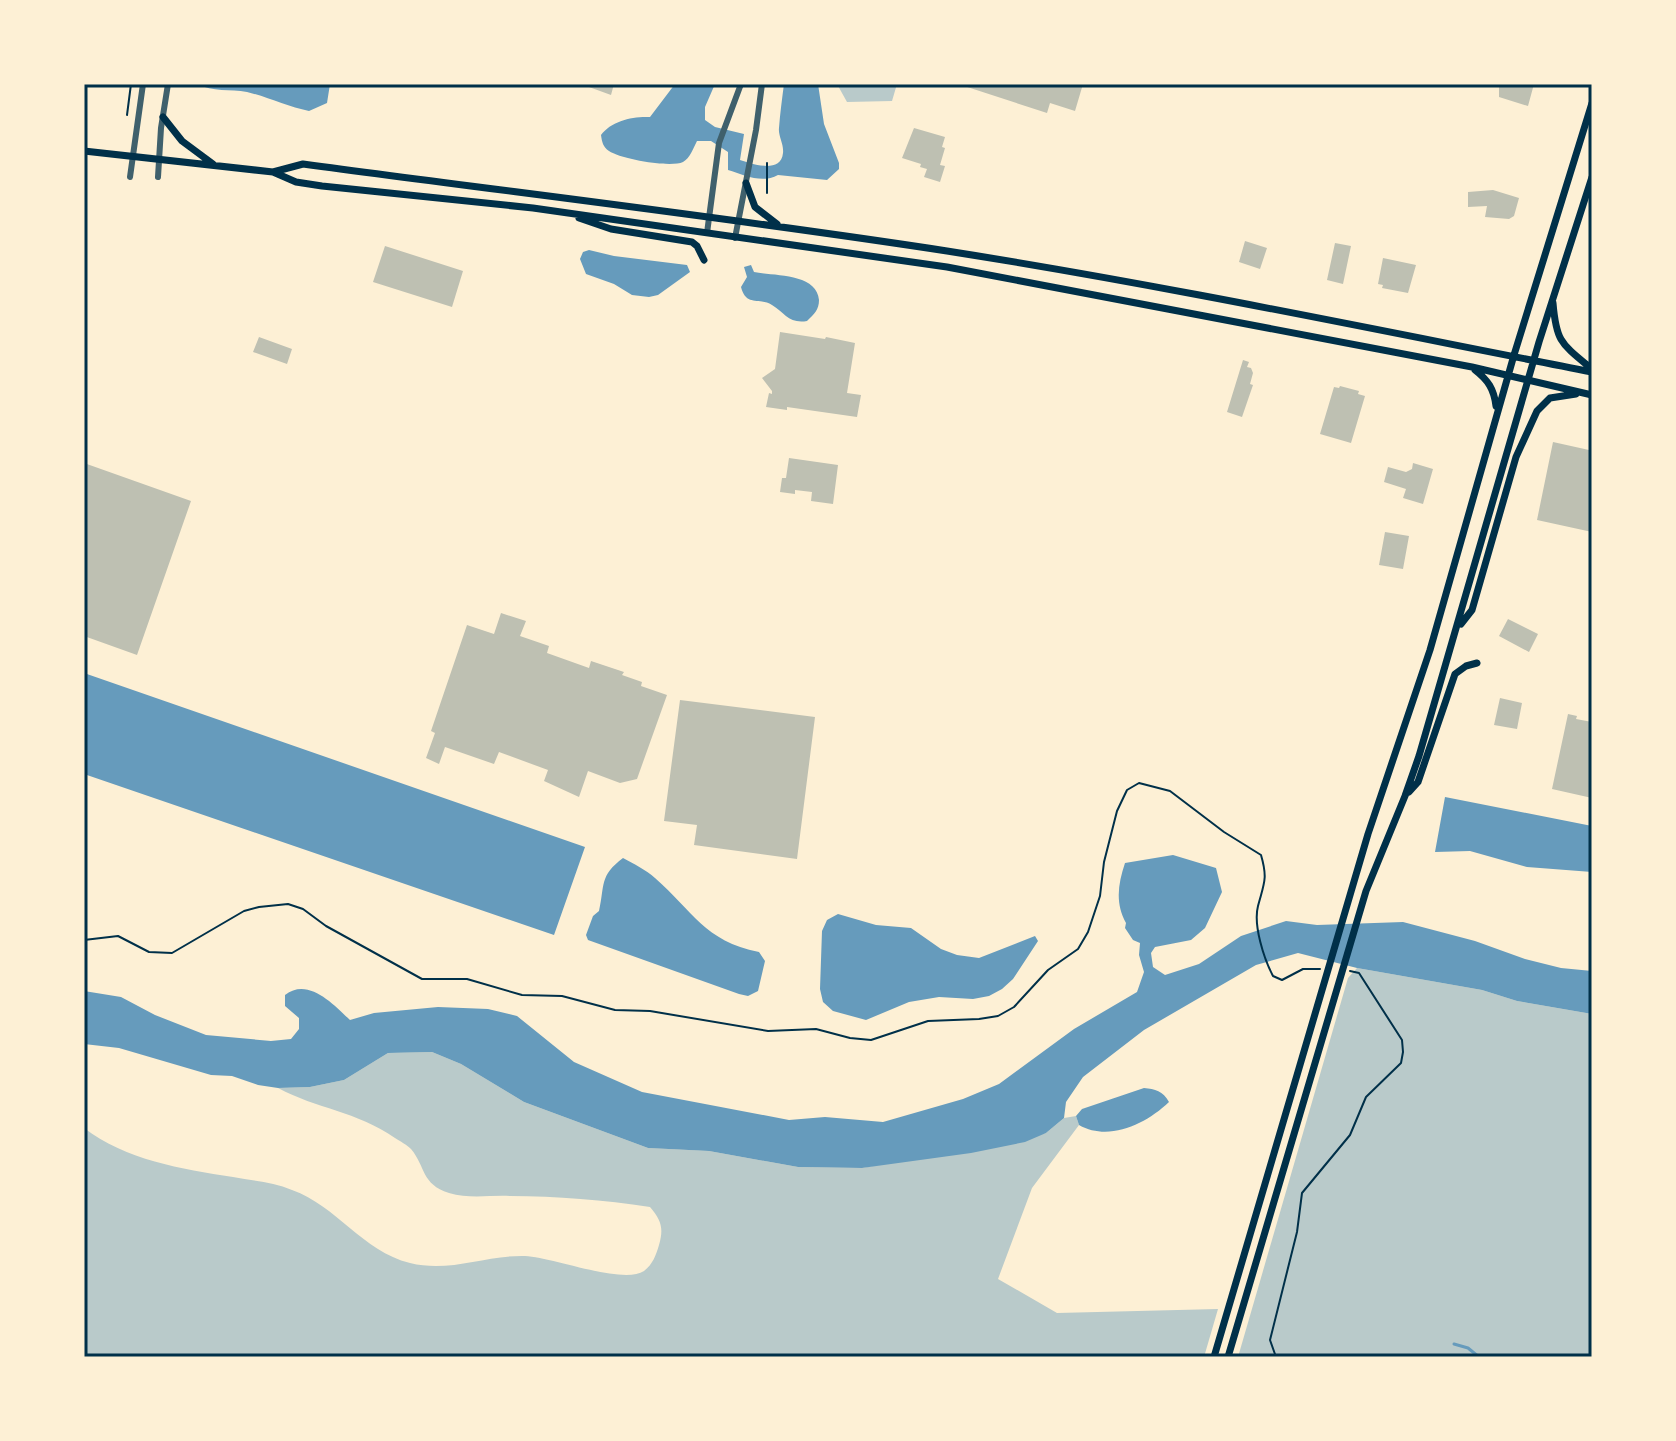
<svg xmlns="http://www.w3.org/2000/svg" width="1676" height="1441" font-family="'Nunito Sans',sans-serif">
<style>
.green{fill:#b9caca}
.water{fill:#669bbc}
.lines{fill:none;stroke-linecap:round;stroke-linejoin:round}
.stream{stroke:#669bbc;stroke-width:3}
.building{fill:#bec0b2}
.path{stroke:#003049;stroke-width:2}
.tertiary{stroke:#3f606c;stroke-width:6}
.primary{stroke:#003049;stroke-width:7}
.neatline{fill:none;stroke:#003049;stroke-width:3}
</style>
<rect width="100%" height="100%" fill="#fdf0d5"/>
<path class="green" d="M 837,84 L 897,84 L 892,101 L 847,102 Z
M 1357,968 L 1482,990 L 1517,1001 L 1592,1014 L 1592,1357 L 1238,1357 L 1348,978 Z
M 432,1052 L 461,1064 L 524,1102 L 648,1148 L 709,1151 L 798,1167 L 862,1168 L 1046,1133 L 1064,1118 L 1076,1116 L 1079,1125 L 1032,1188 L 998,1279 L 1057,1313 L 1218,1309 L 1204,1357 L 84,1357 L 84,1128 C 126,1160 181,1169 233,1177 C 253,1181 273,1182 292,1190 C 337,1206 362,1251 410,1263 C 450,1273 485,1255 525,1256 C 552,1257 623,1285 644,1271 C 653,1264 656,1255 659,1245 C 664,1228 661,1220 650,1207 C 604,1200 557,1196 510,1196 C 490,1195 469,1199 449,1193 C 421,1184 426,1167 411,1149 C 407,1145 400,1141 395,1138 C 356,1111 317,1109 278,1088 L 310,1087 L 344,1080 L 388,1053 Z"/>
<path class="water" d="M 197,84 L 330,84 L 327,103 L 309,111 C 288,107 268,97 247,92 C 230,89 213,92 197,84 Z
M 675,84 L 715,84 L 705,107 L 705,120 L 715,127 L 744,134 L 740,160 C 752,164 781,174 783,153 C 784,144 778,136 779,128 C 780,114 782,99 784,84 L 818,84 L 824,124 L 839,163 L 839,169 L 827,180 L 778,175 C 762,184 744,175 728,170 L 728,152 L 711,141 L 697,141 C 693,149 690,158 683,162 C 670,168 621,159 609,151 C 603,147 602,142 601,135 C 611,121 633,116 650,117 Z
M 589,250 L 614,256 L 687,265 L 690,272 L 658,295 L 649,297 L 632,295 L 614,284 L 586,274 L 580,259 L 583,252 Z
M 751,265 L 754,272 C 774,276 817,273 819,300 C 819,310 814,314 807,321 C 789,324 785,313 772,305 C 759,297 746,307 741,287 L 747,277 L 744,267 Z
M 84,673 L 585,847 L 554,935 L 84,774 Z
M 1445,797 L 1592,826 L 1592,872 L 1527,867 L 1470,851 L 1435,852 Z
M 1173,855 L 1216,868 L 1222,892 L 1205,928 L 1191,940 L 1155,947 L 1151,953 L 1153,967 L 1165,975 L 1199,964 L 1241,936 L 1286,921 L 1317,925 L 1403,922 L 1475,941 L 1525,959 L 1561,968 L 1592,971 L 1592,1014 L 1517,1001 L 1482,990 L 1357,968 L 1298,953 L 1256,965 L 1144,1030 L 1083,1077 L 1066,1102 L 1064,1118 L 1046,1133 L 1025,1142 L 971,1153 L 862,1168 L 798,1167 L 709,1151 L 648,1148 L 524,1102 L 461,1064 L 432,1052 L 388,1053 L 344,1080 L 310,1087 L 278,1088 L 258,1085 L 232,1076 L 211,1075 L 119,1048 L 84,1044 L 84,991 L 121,997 L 155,1015 L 206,1035 L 271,1041 L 291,1039 L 299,1029 L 299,1018 L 285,1006 L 285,995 C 308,977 333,1004 350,1020 L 374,1013 L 438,1007 L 488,1009 L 517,1016 L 574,1062 L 642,1092 L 789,1120 L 825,1117 L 883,1122 L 963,1099 L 999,1084 L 1074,1029 L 1137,992 L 1144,972 L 1139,955 L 1140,943 L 1133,940 L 1125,928 L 1126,923 C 1115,903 1118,884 1125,863 Z
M 623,858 C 634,864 646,870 655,878 C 693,911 704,941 759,952 L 765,961 L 758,991 L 748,996 L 739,994 L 588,940 L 586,935 L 593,916 L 599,911 C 605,885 599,876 623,858 Z
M 838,914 L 876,925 L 911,928 L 941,949 L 957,955 L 979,958 L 1035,936 L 1038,941 L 1013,979 L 1002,989 L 989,996 L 973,999 L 939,997 L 909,1002 L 866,1020 L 833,1011 L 823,1002 L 820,989 L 822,931 L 827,920 Z
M 1144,1088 C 1155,1089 1163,1091 1169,1102 C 1146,1124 1109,1142 1079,1125 L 1076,1116 L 1082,1109 Z"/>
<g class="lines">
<path class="stream" d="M 1454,1344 L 1468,1348 L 1479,1357"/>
</g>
<path class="building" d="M 590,84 L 614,84 L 611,95 L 589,87 Z
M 958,84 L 1083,84 L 1075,111 L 1050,103 L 1047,113 Z
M 1499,84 L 1534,84 L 1528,106 L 1499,97 Z
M 914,128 L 945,137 L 942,147 L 945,148 L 940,165 L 945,166 L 940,182 L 924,177 L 927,169 L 920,167 L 921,164 L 902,158 Z
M 1493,190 L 1519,198 L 1514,216 L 1509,219 L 1485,217 L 1487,206 L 1468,207 L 1468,192 Z
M 1245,241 L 1267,248 L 1260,269 L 1239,262 Z
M 1335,243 L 1351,246 L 1343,284 L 1327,280 Z
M 385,246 L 463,271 L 452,307 L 373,282 Z
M 1383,258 L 1416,265 L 1408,293 L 1382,288 L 1383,285 L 1378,284 Z
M 780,332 L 825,339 L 826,337 L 855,343 L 847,393 L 861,395 L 857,417 L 787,407 L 787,410 L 766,407 L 769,393 L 772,394 L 772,391 L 762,378 L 775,369 Z
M 259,337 L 292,349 L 287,364 L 253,352 Z
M 1243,360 L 1249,362 L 1247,367 L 1251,368 L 1253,373 L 1250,384 L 1253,385 L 1242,417 L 1227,412 Z
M 1340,386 L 1359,391 L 1358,394 L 1365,396 L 1351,443 L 1320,434 L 1334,387 L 1339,388 Z
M 1553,442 L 1589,450 L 1592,442 L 1592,532 L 1537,520 Z
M 789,458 L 838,465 L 833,504 L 811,501 L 812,492 L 795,490 L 795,494 L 780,492 L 782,478 L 786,478 Z
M 84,463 L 191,501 L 137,655 L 84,636 Z
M 1413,463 L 1433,469 L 1423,504 L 1403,498 L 1406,489 L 1384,482 L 1388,467 L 1406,472 L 1412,469 Z
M 1385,532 L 1409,536 L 1403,569 L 1379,565 Z
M 501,613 L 526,621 L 520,636 L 549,646 L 547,653 L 589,668 L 591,661 L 624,672 L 622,675 L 642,682 L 641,686 L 667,695 L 637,779 L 620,783 L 588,771 L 579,797 L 544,781 L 548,770 L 499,752 L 494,764 L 445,747 L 439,764 L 426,758 L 435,733 L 431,731 L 467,625 L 494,634 Z
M 1508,619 L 1538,634 L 1529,652 L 1499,636 Z
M 1500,698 L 1522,703 L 1517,729 L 1494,725 Z
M 680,700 L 815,717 L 797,859 L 694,845 L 697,825 L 664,821 Z
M 1568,714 L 1577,716 L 1576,719 L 1592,722 L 1592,798 L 1552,789 Z"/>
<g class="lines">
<path class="path" d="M 127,115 L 131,84
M 767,163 L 767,193
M 84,940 L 118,936 L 149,952 L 172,953 L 244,911 L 259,907 L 288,904 L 303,909 L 326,926 L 422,979 L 467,979 L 522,995 L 562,996 L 615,1010 L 650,1011 L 768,1031 L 816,1029 L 850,1038 L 871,1040 L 928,1021 L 979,1019 L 998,1016 L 1014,1007 L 1048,970 L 1078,949 L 1088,932 L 1100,896 L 1104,862 L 1117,811 L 1127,790 L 1139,783 L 1170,791 L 1224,832 L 1261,855 C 1268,879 1264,883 1258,906 C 1253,925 1264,959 1273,976 L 1282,980 L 1303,969 L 1320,969
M 1276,1357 L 1270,1340 L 1297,1232 L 1302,1193 L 1350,1135 L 1366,1097 L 1401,1063 L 1403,1052 L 1402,1040 L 1359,973 L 1350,971"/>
<path class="tertiary" d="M 130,177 L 143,84
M 158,177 L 161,128 L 168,84
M 707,233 L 719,143 L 741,84
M 735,238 L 756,130 L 762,84"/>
<path class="primary" d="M 163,117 L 182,141 L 213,164
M 84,151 L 273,172 L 296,182 L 322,186 L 533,208 L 947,267 L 1472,367 L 1592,395
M 273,172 L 303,164 C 518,193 733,218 947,251 C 1163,285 1377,330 1592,372
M 746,183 L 755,207 L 777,224
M 579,218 L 611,229 L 692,242 L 697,246 L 704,260
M 1553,303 C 1556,339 1560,343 1587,365 L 1592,366
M 1475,370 C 1488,380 1494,389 1496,406
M 1461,624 L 1472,610 L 1516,457 L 1537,411 L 1550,398 L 1576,394
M 1409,792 L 1418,782 L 1455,674 L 1466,666 L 1477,663
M 1214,1357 L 1368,834 L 1430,650 L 1514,355 L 1592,103
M 1228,1357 L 1366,891 L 1405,796 L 1419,756 L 1539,342 L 1592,177"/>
</g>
<rect width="1676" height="1441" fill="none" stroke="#fdf0d5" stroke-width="172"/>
<rect x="86" y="86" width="1504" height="1269" class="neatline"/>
</svg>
